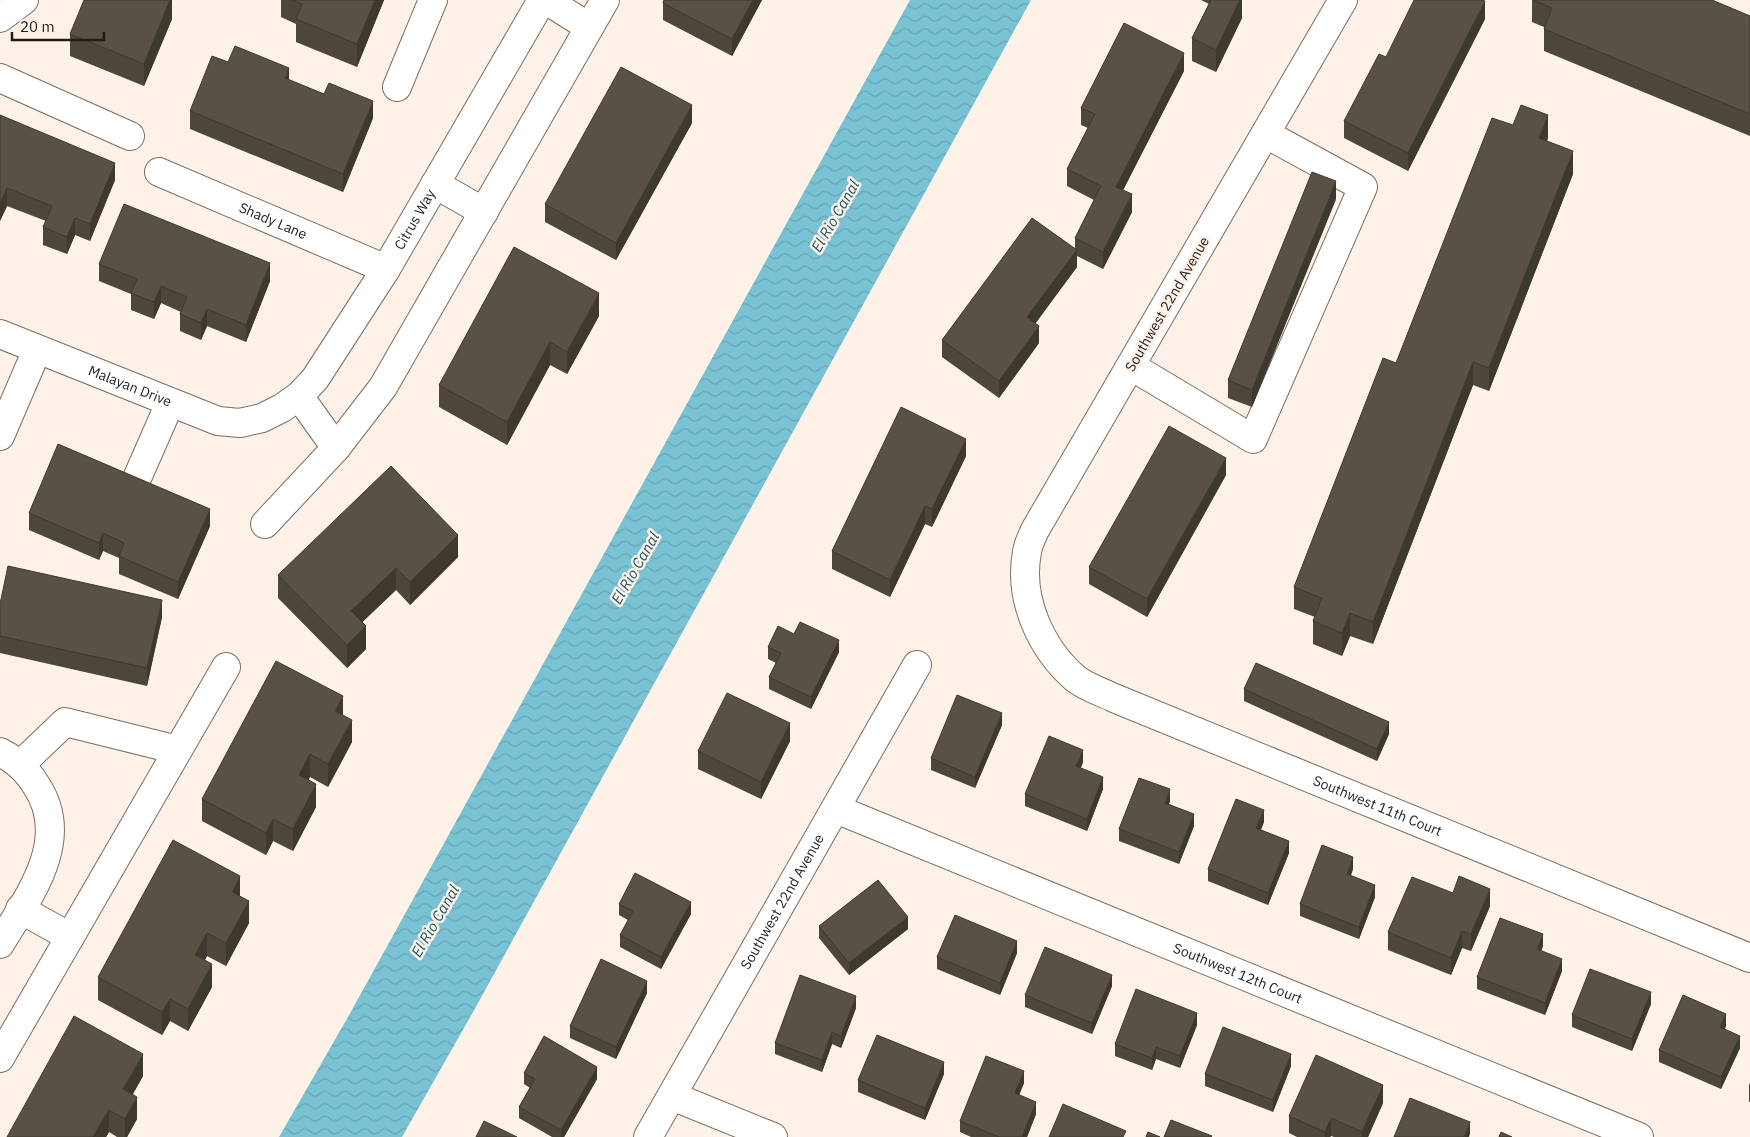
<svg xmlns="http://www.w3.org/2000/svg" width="1750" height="1137" font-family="'IBM Plex Sans',sans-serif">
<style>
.water{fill:url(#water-waves)}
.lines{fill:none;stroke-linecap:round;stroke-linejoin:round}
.minor-casing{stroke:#7c6e64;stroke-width:30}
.minor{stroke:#fff;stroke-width:28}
.wall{fill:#4d463a}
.shaded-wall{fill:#3e392f}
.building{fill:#595143;stroke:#3e392f}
.labels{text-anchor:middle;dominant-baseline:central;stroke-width:5;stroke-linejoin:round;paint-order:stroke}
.street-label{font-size:14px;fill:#211c18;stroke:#fef1e8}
.water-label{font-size:15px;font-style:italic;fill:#185763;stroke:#fef1e8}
</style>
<defs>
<pattern id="water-waves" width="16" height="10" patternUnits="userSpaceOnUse" patternTransform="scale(1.25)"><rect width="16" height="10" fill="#78c2d3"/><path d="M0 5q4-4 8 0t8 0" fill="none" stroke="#68a6b4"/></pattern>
</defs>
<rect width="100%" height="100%" fill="#fef1e8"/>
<path class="water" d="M 910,0 L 1031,0 L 473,1012 L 402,1137 L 279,1137 L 348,1017 Z"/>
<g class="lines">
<defs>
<g id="minor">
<path d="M 546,0 L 589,27"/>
<path id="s1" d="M 1343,0 L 1035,530 C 1032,537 1028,544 1027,552 C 1018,599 1041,649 1076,679 C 1086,687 1102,692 1114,698 L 1750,958"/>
<path d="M 0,18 L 24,0"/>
<path d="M 0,78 L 130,136"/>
<path d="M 397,87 L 433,0"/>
<path id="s2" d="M 159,172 L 386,269"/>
<path d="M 435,184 L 484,212"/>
<path id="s3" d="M 0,334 L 218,421 L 240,423 L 262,418 L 282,408 L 299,396 L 315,379 L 386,269 L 542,0"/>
<path d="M 1131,366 L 1253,439 L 1363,187 L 1266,134"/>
<path d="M 299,396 L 336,448"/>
<path d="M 0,436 L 37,350"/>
<path d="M 138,476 L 170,403"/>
<path d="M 265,524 L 336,448 L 383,387 L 605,0"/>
<path d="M 0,752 C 16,760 27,770 36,785 C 73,840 28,897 0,944"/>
<path d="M 20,765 L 65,722 L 178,750"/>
<path id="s4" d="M 836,809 L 1639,1137"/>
<path d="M 20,909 L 70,937"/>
<path d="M 0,1058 L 226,667"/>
<path d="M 672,1096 L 773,1137"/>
<path id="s5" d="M 648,1137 L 917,665"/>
</g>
</defs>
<use href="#minor" class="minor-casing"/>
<use href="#minor" class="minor"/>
</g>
<path class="wall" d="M 172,0 L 172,19 L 144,86 L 70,56 L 70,34 Z
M 281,0 L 384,0 L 357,67 L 296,42 L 296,24 L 281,17 Z
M 664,0 L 762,0 L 732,56 L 663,20 L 663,3 Z
M 1201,0 L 1242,0 L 1242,18 L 1216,72 L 1192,61 L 1192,38 L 1209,4 Z
M 1532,0 L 1712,0 L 1750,16 L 1750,136 L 1544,51 L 1544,27 L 1532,22 Z
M 1485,19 L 1408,171 L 1344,138 L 1344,121 L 1386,57 Z
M 228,62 L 289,80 L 324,94 L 373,118 L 343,192 L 190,129 L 190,111 Z
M 1184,71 L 1123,190 L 1132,212 L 1103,269 L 1077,256 L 1077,267 L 1035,323 L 1039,343 L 999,398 L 942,357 L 942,340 L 1075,249 L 1075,238 L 1094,200 L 1067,186 L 1067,169 L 1088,128 L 1081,125 L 1081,108 Z
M 0,115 L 115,180 L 90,241 L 75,235 L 67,254 L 43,245 L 43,227 L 46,221 L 7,206 L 0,221 Z
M 692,123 L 616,260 L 545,222 L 545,204 Z
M 1548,138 L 1547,141 L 1573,174 L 1489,391 L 1473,385 L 1373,644 L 1350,636 L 1342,656 L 1313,644 L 1313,621 L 1315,617 L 1294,609 L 1294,587 L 1396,363 Z
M 1336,199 L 1252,407 L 1228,398 L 1228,380 Z
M 99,264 L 270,281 L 246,342 L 207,326 L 201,340 L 180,331 L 180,314 L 181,312 L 161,303 L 154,319 L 131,310 L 131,294 L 99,281 Z
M 599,316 L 567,374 L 550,365 L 507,445 L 439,407 L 439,385 Z
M 966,456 L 932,527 L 925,524 L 890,597 L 832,569 L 832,551 Z
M 1226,475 L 1147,617 L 1089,584 L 1089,567 Z
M 29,513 L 210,526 L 178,599 L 119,574 L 119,558 L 103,551 L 99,560 L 29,530 Z
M 458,557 L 410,605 L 396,590 L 362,622 L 366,649 L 347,668 L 278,598 L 278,575 Z
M 0,604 L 162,617 L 147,686 L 0,653 Z
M 794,634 L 839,652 L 811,709 L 769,689 L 769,677 L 776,663 L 768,659 L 768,647 Z
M 1244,689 L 1389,734 L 1377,761 L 1244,701 Z
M 343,715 L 352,742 L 328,787 L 310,777 L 308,780 L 316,807 L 293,851 L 273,841 L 266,855 L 202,821 L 202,799 Z
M 1002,725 L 975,788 L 931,770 L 931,758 Z
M 790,741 L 761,799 L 698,769 L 698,751 Z
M 1083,762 L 1081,768 L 1103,789 L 1087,831 L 1025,806 L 1025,794 Z
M 1170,801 L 1169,804 L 1194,826 L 1179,864 L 1119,841 L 1119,829 Z
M 1264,822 L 1261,830 L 1289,853 L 1268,905 L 1208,881 L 1208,869 Z
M 1353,869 L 1351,875 L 1375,897 L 1359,939 L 1300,916 L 1300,904 Z
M 1453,893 L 1490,906 L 1471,951 L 1462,948 L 1451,975 L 1388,950 L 1388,932 Z
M 240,896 L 249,923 L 226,966 L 207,956 L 205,960 L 212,987 L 188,1031 L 170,1021 L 162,1035 L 98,1000 L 98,977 Z
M 619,904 L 691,914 L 661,969 L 620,947 L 620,935 L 628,920 L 619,915 Z
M 819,926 L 908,929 L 849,975 L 819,938 Z
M 1543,946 L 1541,951 L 1562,971 L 1545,1015 L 1477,989 L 1477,977 Z
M 1017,953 L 1000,995 L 937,969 L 937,957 Z
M 1112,986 L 1092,1034 L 1025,1007 L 1025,995 Z
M 647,993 L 616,1059 L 570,1038 L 570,1026 Z
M 1651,1004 L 1632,1051 L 1572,1027 L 1572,1015 Z
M 856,1008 L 841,1048 L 832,1044 L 822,1072 L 775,1054 L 775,1043 Z
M 1197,1025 L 1180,1068 L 1156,1059 L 1152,1070 L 1115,1056 L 1115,1044 Z
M 1726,1026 L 1725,1029 L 1740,1048 L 1721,1089 L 1659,1062 L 1659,1050 Z
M 1291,1066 L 1273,1112 L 1205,1086 L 1205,1074 Z
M 524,1073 L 597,1079 L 564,1137 L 552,1137 L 519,1118 L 519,1107 L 530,1088 L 524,1084 Z
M 944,1074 L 925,1120 L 858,1092 L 858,1080 Z
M 143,1076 L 133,1094 L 137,1119 L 127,1137 L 117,1137 L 109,1132 L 106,1137 L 7,1137 Z
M 1024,1083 L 1019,1095 L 1036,1114 L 1027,1137 L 971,1137 L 960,1132 L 960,1121 Z
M 1750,1083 L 1750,1102 L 1749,1102 L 1749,1085 Z
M 1383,1103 L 1368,1137 L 1334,1137 L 1331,1136 L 1330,1137 L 1297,1137 L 1289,1133 L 1289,1116 Z"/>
<path class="shaded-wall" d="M 170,0 L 172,0 L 172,19 L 144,86 L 144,64 Z
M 375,0 L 384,0 L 357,67 L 357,44 Z
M 753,0 L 762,0 L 732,56 L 732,39 Z
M 1240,0 L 1242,0 L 1242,18 L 1216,72 L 1216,50 Z
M 1485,1 L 1485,19 L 1408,171 L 1408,153 Z
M 1184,53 L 1184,71 L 1116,204 L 1116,187 Z
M 289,68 L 289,86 L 285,78 Z
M 373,101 L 373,118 L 343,192 L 343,174 Z
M 692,105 L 692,123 L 616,260 L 616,243 Z
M 1548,115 L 1548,138 L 1539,160 L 1539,138 Z
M 1573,151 L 1573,174 L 1489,391 L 1489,368 Z
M 115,163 L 115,180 L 90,241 L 90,224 Z
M 1336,181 L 1336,199 L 1252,407 L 1252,390 Z
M 7,188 L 7,206 L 0,221 L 0,204 Z
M 1132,194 L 1132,212 L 1103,269 L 1103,252 Z
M 75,218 L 75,235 L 67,254 L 67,237 Z
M 1077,250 L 1077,267 L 1027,335 L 1027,317 Z
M 270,263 L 270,281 L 246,342 L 246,325 Z
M 161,286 L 161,303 L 154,319 L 154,302 Z
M 599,293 L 599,316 L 567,374 L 567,352 Z
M 207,309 L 207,326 L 201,340 L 201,323 Z
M 1039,326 L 1039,343 L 999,398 L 999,381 Z
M 550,342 L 550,365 L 507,445 L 507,422 Z
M 1473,362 L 1473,385 L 1373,644 L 1373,622 Z
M 966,439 L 966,456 L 932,527 L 932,509 Z
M 1226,458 L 1226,475 L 1147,617 L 1147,599 Z
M 925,506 L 925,524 L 890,597 L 890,580 Z
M 210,509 L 210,526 L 178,599 L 178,582 Z
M 103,533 L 103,551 L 99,560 L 99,543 Z
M 458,535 L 458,557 L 410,605 L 410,582 Z
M 396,568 L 396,590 L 351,633 L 351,611 Z
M 162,600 L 162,617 L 147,686 L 147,668 Z
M 1350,613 L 1350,636 L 1342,656 L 1342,633 Z
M 366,626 L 366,649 L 347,668 L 347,645 Z
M 839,640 L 839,652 L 811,709 L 811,697 Z
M 343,696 L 343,718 L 335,711 Z
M 1002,713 L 1002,725 L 975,788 L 975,777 Z
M 352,720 L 352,742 L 328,787 L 328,764 Z
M 1389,722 L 1389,734 L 1377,761 L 1377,749 Z
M 790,723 L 790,741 L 761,799 L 761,782 Z
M 1083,750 L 1083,762 L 1076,778 L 1076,766 Z
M 310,754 L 310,777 L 299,798 L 299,775 Z
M 1103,777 L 1103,789 L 1087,831 L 1087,819 Z
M 316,784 L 316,807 L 293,851 L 293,829 Z
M 1170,789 L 1170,801 L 1165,815 L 1165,803 Z
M 1264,810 L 1264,822 L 1256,840 L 1256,828 Z
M 1194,814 L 1194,826 L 1179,864 L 1179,852 Z
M 273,819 L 273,841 L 266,855 L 266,833 Z
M 1289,841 L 1289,853 L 1268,905 L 1268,893 Z
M 1353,857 L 1353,869 L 1347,886 L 1347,874 Z
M 240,876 L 240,899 L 232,892 Z
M 1375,885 L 1375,897 L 1359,939 L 1359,927 Z
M 1490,889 L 1490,906 L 1471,951 L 1471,934 Z
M 249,901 L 249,923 L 226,966 L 226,943 Z
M 691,902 L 691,914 L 661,969 L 661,957 Z
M 908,917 L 908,929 L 849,975 L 849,963 Z
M 1462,931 L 1462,948 L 1451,975 L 1451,958 Z
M 207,933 L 207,956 L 195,977 L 195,955 Z
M 1543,934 L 1543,946 L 1537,961 L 1537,949 Z
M 1017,941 L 1017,953 L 1000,995 L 1000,983 Z
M 1562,959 L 1562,971 L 1545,1015 L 1545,1003 Z
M 212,964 L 212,987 L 188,1031 L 188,1009 Z
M 1112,975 L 1112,986 L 1092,1034 L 1092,1023 Z
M 647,981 L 647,993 L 616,1059 L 616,1047 Z
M 1651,992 L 1651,1004 L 1632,1051 L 1632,1039 Z
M 856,996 L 856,1008 L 841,1048 L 841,1036 Z
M 170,999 L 170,1021 L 162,1035 L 162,1012 Z
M 1197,1013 L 1197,1025 L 1180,1068 L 1180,1056 Z
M 1726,1014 L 1726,1026 L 1720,1039 L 1720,1027 Z
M 832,1032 L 832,1044 L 822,1072 L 822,1060 Z
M 1740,1036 L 1740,1048 L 1721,1089 L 1721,1077 Z
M 1156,1047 L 1156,1059 L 1152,1070 L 1152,1058 Z
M 143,1054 L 143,1076 L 123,1111 L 123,1089 Z
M 1291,1054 L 1291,1066 L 1273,1112 L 1273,1100 Z
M 944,1062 L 944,1074 L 925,1120 L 925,1108 Z
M 597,1067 L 597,1079 L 564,1137 L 561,1137 L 561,1130 Z
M 1024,1071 L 1024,1083 L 1015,1105 L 1015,1093 Z
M 1383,1085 L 1383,1103 L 1368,1137 L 1362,1137 L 1362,1132 Z
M 137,1097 L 137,1119 L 127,1137 L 125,1137 L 125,1119 Z
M 1036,1102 L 1036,1114 L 1027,1137 L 1022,1137 Z
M 109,1110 L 109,1132 L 106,1137 L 93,1137 Z
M 1331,1118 L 1331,1136 L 1330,1137 L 1325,1137 L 1325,1132 Z
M 1470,1122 L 1470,1134 L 1469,1137 L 1464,1137 Z"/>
<path class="building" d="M 84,0 L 170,0 L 144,64 L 70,34 Z
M 292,0 L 375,0 L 357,44 L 296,19 L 302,4 Z
M 664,0 L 753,0 L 732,39 L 663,3 Z
M 1211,0 L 1240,0 L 1216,50 L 1192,38 Z
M 1414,0 L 1482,0 L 1485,1 L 1408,153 L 1344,121 L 1379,54 L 1386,57 Z
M 1534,0 L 1712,0 L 1750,16 L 1750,114 L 1544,29 L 1552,8 Z
M 1124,23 L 1184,53 L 1116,187 L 1132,194 L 1103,252 L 1075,238 L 1101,186 L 1067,169 L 1095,114 L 1081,108 Z
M 235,46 L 289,68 L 285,78 L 324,94 L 329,83 L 373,101 L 343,174 L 190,111 L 212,56 L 228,62 Z
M 621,67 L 692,105 L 616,243 L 545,204 Z
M 1521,105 L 1548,115 L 1539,138 L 1573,151 L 1489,368 L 1473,362 L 1373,622 L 1350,613 L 1342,633 L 1313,621 L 1322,598 L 1294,587 L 1383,358 L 1396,363 L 1492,118 L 1513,125 Z
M 0,115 L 115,163 L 90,224 L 75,218 L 67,237 L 43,227 L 52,206 L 7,188 L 0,204 Z
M 1312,172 L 1336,181 L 1252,390 L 1228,380 Z
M 124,204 L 270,263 L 246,325 L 207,309 L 201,323 L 180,314 L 187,297 L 161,286 L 154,302 L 131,293 L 137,279 L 99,264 Z
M 1032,218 L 1077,250 L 1027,317 L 1039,326 L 999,381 L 942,340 Z
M 514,247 L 599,293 L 567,352 L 550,342 L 507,422 L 439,385 Z
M 901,407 L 966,439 L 932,509 L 925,506 L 890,580 L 832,551 Z
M 1169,426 L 1226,458 L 1147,599 L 1089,567 Z
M 58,444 L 210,509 L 178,582 L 119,556 L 124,543 L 103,533 L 99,543 L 29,513 Z
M 391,466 L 458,535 L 410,582 L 396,568 L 351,611 L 366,626 L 347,645 L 278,575 Z
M 8,566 L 162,600 L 147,668 L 0,636 L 0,604 Z
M 800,622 L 839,640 L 811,697 L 769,677 L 781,653 L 768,647 L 778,626 L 794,634 Z
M 276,661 L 343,696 L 335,711 L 352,720 L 328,764 L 310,754 L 299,775 L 316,784 L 293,829 L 273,819 L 266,833 L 202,799 Z
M 1256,663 L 1389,722 L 1377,749 L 1244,689 Z
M 727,693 L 790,723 L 761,782 L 698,751 Z
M 957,695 L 1002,713 L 975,777 L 931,758 Z
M 1049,736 L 1083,750 L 1076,766 L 1103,777 L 1087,819 L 1025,794 Z
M 1139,778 L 1170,789 L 1165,803 L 1194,814 L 1179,852 L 1119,829 Z
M 1236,799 L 1264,810 L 1256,828 L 1289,841 L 1268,893 L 1208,869 Z
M 173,840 L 240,876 L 232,892 L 249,901 L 226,943 L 207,933 L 195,955 L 212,964 L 188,1009 L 170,999 L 162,1012 L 98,977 Z
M 1322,845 L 1353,857 L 1347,874 L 1375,885 L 1359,927 L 1300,904 Z
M 635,873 L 691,902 L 661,957 L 620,935 L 633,911 L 619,904 Z
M 1459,876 L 1490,889 L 1471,934 L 1462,931 L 1451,958 L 1388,932 L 1412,877 L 1453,893 Z
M 878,880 L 908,917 L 849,963 L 819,926 Z
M 955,915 L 1017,941 L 1000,983 L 937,957 Z
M 1500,918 L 1543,934 L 1537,949 L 1562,959 L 1545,1003 L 1477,977 Z
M 1045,947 L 1112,975 L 1092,1023 L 1025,995 Z
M 601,959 L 647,981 L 616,1047 L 570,1026 Z
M 1590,969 L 1651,992 L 1632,1039 L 1572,1015 Z
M 800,975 L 856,996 L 841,1036 L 832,1032 L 822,1060 L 775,1043 Z
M 1136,989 L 1197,1013 L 1180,1056 L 1156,1047 L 1152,1058 L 1115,1044 Z
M 1683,995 L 1726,1014 L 1720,1027 L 1740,1036 L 1721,1077 L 1659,1050 Z
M 74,1016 L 143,1054 L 123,1089 L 137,1097 L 125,1119 L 109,1110 L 93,1137 L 7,1137 Z
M 1223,1027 L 1291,1054 L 1273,1100 L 1205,1074 Z
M 877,1035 L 944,1062 L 925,1108 L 858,1080 Z
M 544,1036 L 597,1067 L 561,1130 L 519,1107 L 535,1079 L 524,1073 Z
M 1316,1055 L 1383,1085 L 1362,1132 L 1331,1118 L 1325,1132 L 1289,1116 Z
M 986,1056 L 1024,1071 L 1015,1093 L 1036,1102 L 1022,1137 L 999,1137 L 960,1121 Z
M 1410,1098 L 1470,1122 L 1464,1137 L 1394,1137 Z
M 1063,1104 L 1126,1131 L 1123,1137 L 1049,1137 Z
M 1171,1120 L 1212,1136 L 1211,1137 L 1164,1137 Z
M 484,1121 L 517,1137 L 476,1137 Z
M 1148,1132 L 1160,1137 L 1146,1137 Z
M 1501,1132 L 1512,1137 L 1499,1137 Z"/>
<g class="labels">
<g class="street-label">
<text stroke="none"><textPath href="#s2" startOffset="124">Shady Lane</textPath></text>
<text stroke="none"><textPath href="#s3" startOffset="534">Citrus Way</textPath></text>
<text transform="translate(1167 304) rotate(-60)">Southwest 22nd Avenue</text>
<text stroke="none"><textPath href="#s3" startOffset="140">Malayan Drive</textPath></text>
<text stroke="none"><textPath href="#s1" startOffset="1106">Southwest 11th Court</textPath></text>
<text stroke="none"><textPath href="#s5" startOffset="271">Southwest 22nd Avenue</textPath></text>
<text stroke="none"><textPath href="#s4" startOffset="434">Southwest 12th Court</textPath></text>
</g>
<g class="water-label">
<text transform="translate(835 216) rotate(-60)">El Rio Canal</text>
<text transform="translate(635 568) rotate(-60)">El Rio Canal</text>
<text transform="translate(435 921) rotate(-60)">El Rio Canal</text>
</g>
</g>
<path d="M12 32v8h92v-8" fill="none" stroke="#211c18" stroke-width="2.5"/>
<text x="20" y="32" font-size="15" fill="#211c18" stroke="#fef1e8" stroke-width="4" paint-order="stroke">20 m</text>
</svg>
